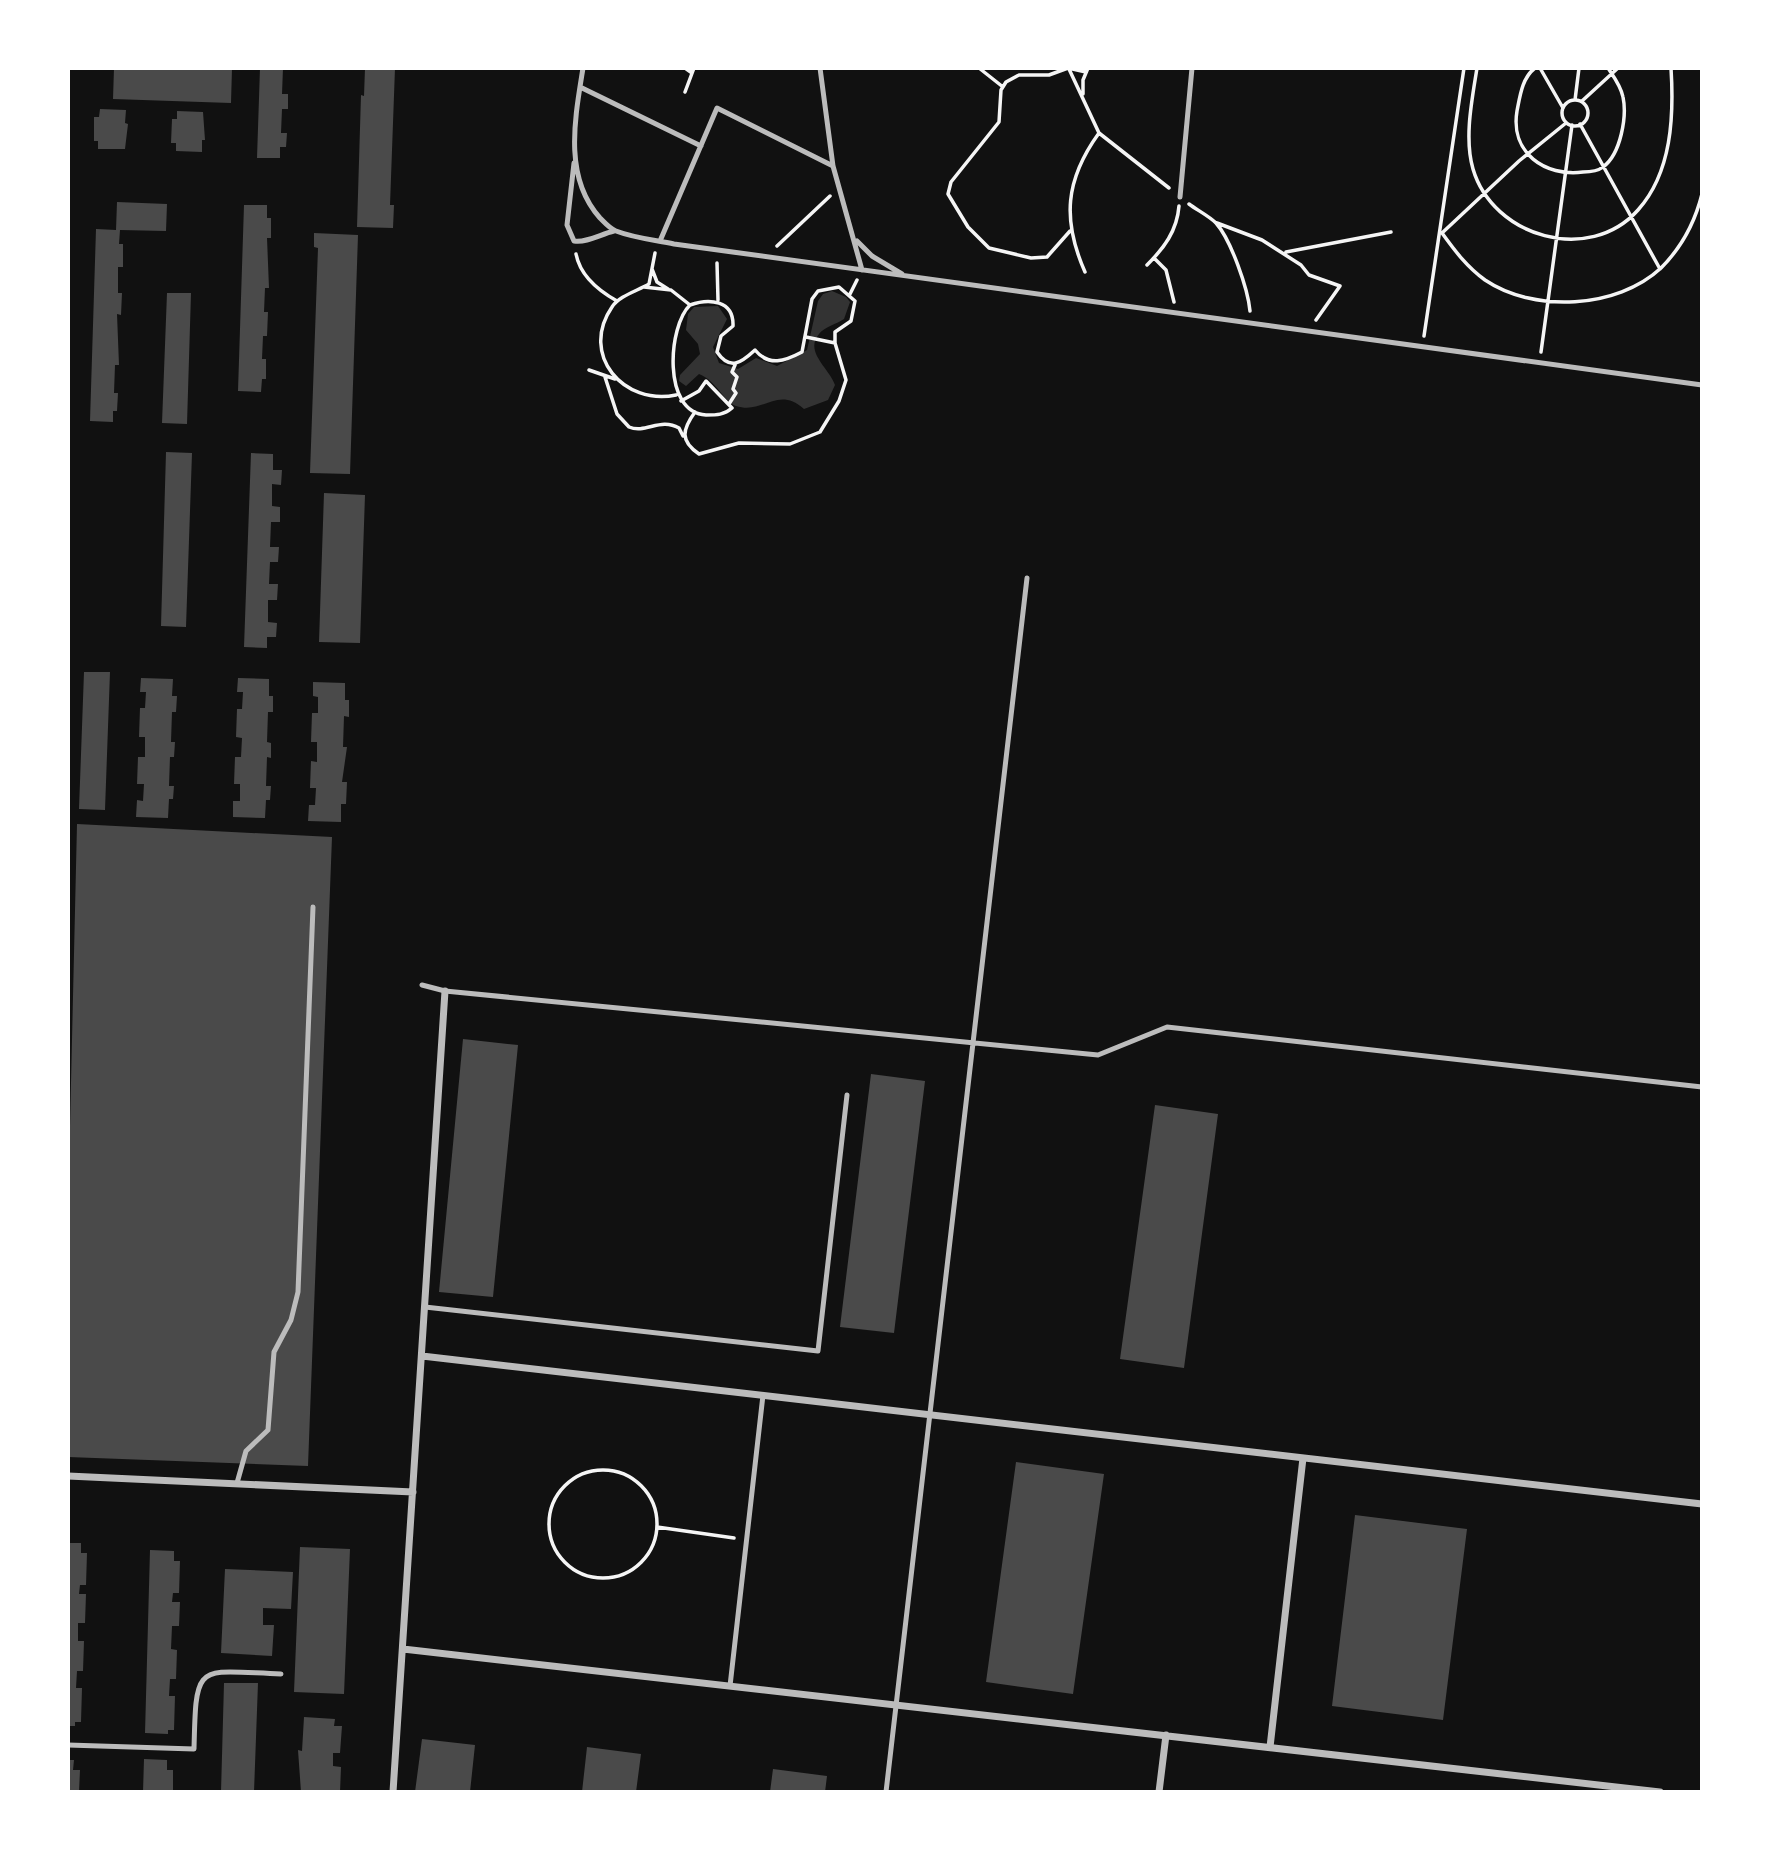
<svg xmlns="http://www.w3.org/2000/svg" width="1770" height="1860" font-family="'Archivo Narrow',sans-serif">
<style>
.water{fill:#333}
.building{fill:#4a4a4a}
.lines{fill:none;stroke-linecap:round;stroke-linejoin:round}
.path{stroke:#f5f5f5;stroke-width:3.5}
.service{stroke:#bcbcbc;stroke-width:5}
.minor{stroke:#bcbcbc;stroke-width:7}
</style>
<rect width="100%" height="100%" fill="#111"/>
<path class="water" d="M 832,291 L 846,297 L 850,302 L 844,319 C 837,324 824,327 819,334 C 804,352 829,368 835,385 L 828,400 L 804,409 C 777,385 764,415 736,406 C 723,401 717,381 699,374 L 686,386 L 679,381 L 680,375 L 700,354 L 698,344 L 686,330 L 688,314 L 694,307 L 718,306 L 727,319 L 713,347 L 719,363 L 738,369 L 756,358 L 777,366 L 807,350 L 818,301 L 823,294 Z"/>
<path class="building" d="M 114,68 L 232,68 L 231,103 L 113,99 Z
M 260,68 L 283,68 L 282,94 L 288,94 L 288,109 L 282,109 L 281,133 L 287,133 L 286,147 L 280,147 L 280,158 L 257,158 Z
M 365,68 L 395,68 L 390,205 L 394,205 L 393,228 L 357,227 L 361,95 L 364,96 Z
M 100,109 L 126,110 L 125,123 L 128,124 L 125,149 L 98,149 L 98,141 L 94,141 L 94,117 L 99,117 Z
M 177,111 L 203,112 L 205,140 L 202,140 L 202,152 L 176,151 L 176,143 L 171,143 L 172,119 L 177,119 Z
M 117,202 L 167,204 L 166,231 L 120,230 L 119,244 L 123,244 L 123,267 L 118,267 L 118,293 L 122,293 L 121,315 L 117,314 L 119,365 L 115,365 L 114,393 L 118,393 L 117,411 L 113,411 L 113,422 L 90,421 L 96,229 L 116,230 Z
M 244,205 L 267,205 L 267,218 L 271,218 L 271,238 L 267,238 L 269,288 L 265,288 L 264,312 L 268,312 L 267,336 L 263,336 L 262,359 L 266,359 L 266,379 L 262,379 L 261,392 L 238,391 Z
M 314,233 L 358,235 L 350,474 L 310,473 L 318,248 L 314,247 Z
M 167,293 L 191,293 L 187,424 L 162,423 Z
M 166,452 L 192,453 L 186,627 L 161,626 Z
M 251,453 L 273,454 L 273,470 L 282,470 L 281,485 L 272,484 L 272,506 L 280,507 L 280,522 L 271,522 L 270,547 L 279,547 L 278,562 L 270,562 L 269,584 L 278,584 L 277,600 L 268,600 L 268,622 L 277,623 L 276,637 L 267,637 L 267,648 L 244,647 Z
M 324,493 L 365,495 L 360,643 L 319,642 Z
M 84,672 L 110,672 L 105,810 L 79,809 Z
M 141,678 L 173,679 L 172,696 L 177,696 L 176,712 L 172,712 L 171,742 L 175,742 L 174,757 L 170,757 L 169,786 L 174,786 L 173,799 L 169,799 L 168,818 L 136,817 L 137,800 L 143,801 L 144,784 L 137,784 L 138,757 L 145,757 L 145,737 L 139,737 L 140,708 L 145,708 L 146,692 L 140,692 Z
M 238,678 L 269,679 L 269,696 L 273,696 L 273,712 L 268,712 L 267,742 L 271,743 L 271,758 L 267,757 L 266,786 L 271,786 L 270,800 L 266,800 L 265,818 L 233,817 L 233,801 L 240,801 L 240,784 L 234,784 L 235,757 L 241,757 L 242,738 L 236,737 L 237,709 L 242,709 L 243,692 L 237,692 Z
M 313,682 L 345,683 L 345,700 L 349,700 L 349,717 L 344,716 L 343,747 L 347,747 L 342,782 L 347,782 L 346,804 L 341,804 L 341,822 L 308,821 L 309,805 L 315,805 L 316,788 L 310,788 L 311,761 L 317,762 L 317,742 L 311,742 L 312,713 L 318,713 L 318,697 L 313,696 Z
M 77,824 L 332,837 L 308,1466 L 68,1457 L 68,1212 Z
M 463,1039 L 518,1045 L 493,1297 L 439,1292 Z
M 871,1074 L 925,1081 L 894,1333 L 840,1327 Z
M 1155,1105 L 1218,1114 L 1184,1368 L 1120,1359 Z
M 1016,1462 L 1104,1474 L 1073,1694 L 986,1682 Z
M 1355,1515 L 1467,1529 L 1443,1720 L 1332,1706 Z
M 68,1543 L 81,1543 L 81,1553 L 87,1553 L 86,1585 L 80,1585 L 79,1594 L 86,1594 L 85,1623 L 78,1623 L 78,1641 L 84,1641 L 83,1671 L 77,1671 L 76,1688 L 82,1688 L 81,1722 L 75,1722 L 75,1726 L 68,1726 Z
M 300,1547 L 350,1549 L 344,1694 L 294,1692 Z
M 150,1550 L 174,1551 L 174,1561 L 180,1561 L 179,1593 L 173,1593 L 172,1602 L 180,1602 L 179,1626 L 172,1626 L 171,1649 L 177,1650 L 176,1679 L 170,1679 L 169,1696 L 175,1696 L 174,1730 L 168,1730 L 168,1734 L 145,1733 Z
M 225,1569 L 293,1572 L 291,1609 L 263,1608 L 263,1625 L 274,1625 L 272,1656 L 221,1653 Z
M 224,1683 L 258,1683 L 254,1792 L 221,1792 Z
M 304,1717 L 335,1719 L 334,1726 L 342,1726 L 340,1753 L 333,1753 L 333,1766 L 341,1767 L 340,1792 L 301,1792 L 298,1750 L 302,1751 Z
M 422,1739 L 475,1745 L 470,1792 L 415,1792 Z
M 587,1747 L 641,1754 L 636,1792 L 582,1792 Z
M 144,1759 L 167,1760 L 167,1770 L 173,1770 L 173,1792 L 143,1792 Z
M 68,1760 L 74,1760 L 73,1770 L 80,1770 L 79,1792 L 68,1792 Z
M 773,1769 L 827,1776 L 825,1792 L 770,1792 Z"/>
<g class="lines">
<path class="path" d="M 685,68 L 692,73
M 979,68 L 1003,87
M 1477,68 C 1472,100 1464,138 1473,169 C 1493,237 1589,265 1638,210 C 1672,172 1674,116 1671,68
M 1535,68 C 1522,78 1520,96 1517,111 C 1510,153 1545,177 1583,172 C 1589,172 1598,171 1603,167 C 1621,154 1627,116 1623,97 C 1621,86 1614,77 1608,68
M 1540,68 L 1563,108
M 1069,69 L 1099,133 L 1169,188
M 685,92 L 694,68
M 1083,94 L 1083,80 L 1088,68
M1562 113a13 13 0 1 1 26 0a13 13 0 1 1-26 0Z
M 1575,100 L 1579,68
M 1582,101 L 1618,68
M 1566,123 L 1519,161 L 1442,233 C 1455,251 1467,267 1485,280 C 1534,313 1617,309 1661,268 C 1681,248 1695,222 1702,194
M 1580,124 L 1660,269
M 1189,204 C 1197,210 1209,216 1216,223 C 1231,240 1248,289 1250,311
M 1217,223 L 1262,240 L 1301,265 L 1309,275 L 1340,286 L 1316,320
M 1070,231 L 1047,257 L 1031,258 L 989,248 L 968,227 L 948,194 L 951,182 L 999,122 L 1001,90 L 1006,82 L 1019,75 L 1049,75 L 1068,68 L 1086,72
M 777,246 L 830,196
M 1286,252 L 1391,232
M 655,253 L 649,284 C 637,291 619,296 612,307 C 579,355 624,406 676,395
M 576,254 C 580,275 599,291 617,301
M 1154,258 L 1166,270 L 1174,302
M 717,263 L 718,300
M 1147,265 C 1164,248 1177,231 1179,206
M 652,269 L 657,282 L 668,289
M 1085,272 C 1062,220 1065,180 1099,133
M 644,287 L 671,290 L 690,305 C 668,326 662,413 706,415 C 717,415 724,415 732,408 L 706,381 L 699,391 L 681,401
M 850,294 L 857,280
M 690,305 C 709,298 734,300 733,326 L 721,336 L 717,352 C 730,371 741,363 755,350 C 769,367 785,361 802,352 L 812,299 L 818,291 L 839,287 L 855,301 L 851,321 L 835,332 L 835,343 L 846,380 L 839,401 L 820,432 L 790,444 L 739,443 L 699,454 C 680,441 682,430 695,412
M 1424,336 L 1464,68
M 806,337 L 835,343
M 1541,352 L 1572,125
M 589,370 L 615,379
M 605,377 L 617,414 L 629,427 C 646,434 660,417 679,428 L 683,436
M 729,404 L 736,393 L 733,389 L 737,377 L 732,372 L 735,365
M549 1524a54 54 0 1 1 108 0a54 54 0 1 1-108 0Z
M 657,1527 L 734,1538"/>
<path class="service" d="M 583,68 C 575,118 563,177 600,218 C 604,222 610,229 616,231 C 634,238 655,240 674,244 L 1702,385
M 820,68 L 833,166 L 862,270
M 580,87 L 701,146
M 574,163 L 567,225 L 574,241 C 587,243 601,234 614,231
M 1180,197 L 1192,68
M 660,241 L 717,108 L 833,166
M 857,241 L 872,256 L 902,274
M 422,985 L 445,991 L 1098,1055 L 1167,1027 L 1702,1087
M 425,1307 L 818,1351 L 847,1095
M 237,1483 L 246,1451 L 268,1430 L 274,1352 L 291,1320 L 298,1292 L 313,907
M 730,1686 L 763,1395
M 68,1745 L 194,1749 C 196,1660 196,1671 281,1674
M 886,1792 L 1027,578"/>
<path class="minor" d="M 422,1356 L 1702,1504
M 68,1476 L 413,1492
M 403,1649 L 1660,1792
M 1270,1747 L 1303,1458
M 393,1792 L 445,991
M 1159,1792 L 1166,1735"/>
</g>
<rect width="1770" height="1860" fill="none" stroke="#ffffff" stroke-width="140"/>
</svg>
